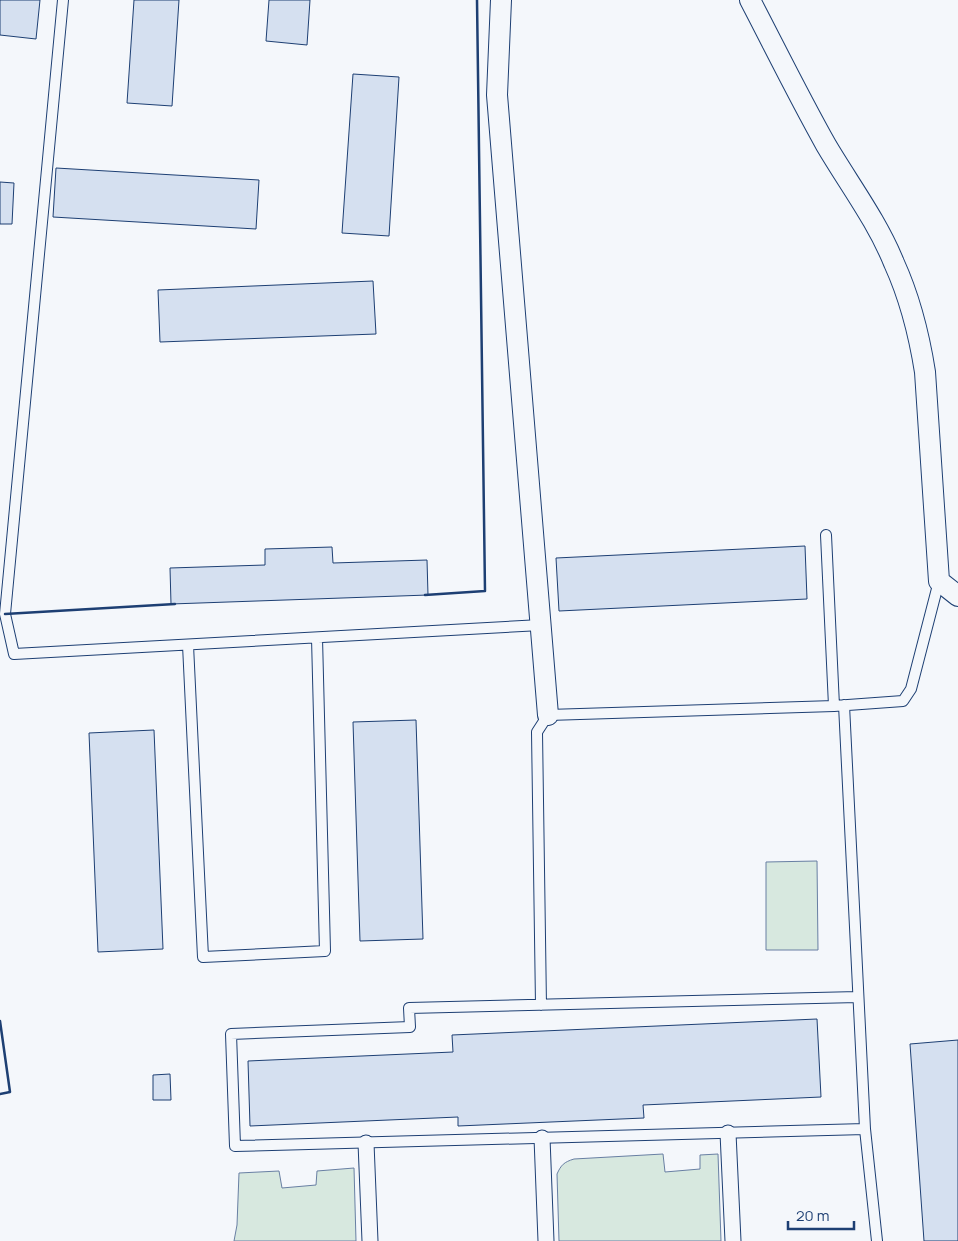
<svg xmlns="http://www.w3.org/2000/svg" width="958" height="1241" font-family="Manrope,sans-serif">
<style>
.green{fill:#d7e8df;stroke:#687fa3}
.building{fill:#d5e0f0;stroke:#1d3f73}
.lines{fill:none;stroke-linecap:round;stroke-linejoin:round}
.service-casing{stroke:#1d3f73;stroke-width:12}
.pedestrian-casing{stroke:#1d3f73;stroke-width:17}
.minor-casing{stroke:#1d3f73;stroke-width:22}
.service{stroke:#f4f7fb;stroke-width:10}
.pedestrian{stroke:#f4f7fb;stroke-width:15}
.minor{stroke:#f4f7fb;stroke-width:20}
.wall{stroke:#1d3f73;stroke-width:2.5}
</style>
<rect width="100%" height="100%" fill="#f4f7fb"/>
<path class="green" d="M 817,861 L 818,950 L 766,950 L 766,862 Z
M 663,1154 L 665,1172 L 700,1169 L 700,1155 L 718,1154 L 721,1241 L 559,1241 L 557,1174 C 561,1165 564,1162 574,1159 Z
M 354,1168 L 356,1241 L 234,1241 L 237,1225 L 239,1173 L 279,1171 L 282,1188 L 316,1185 L 317,1171 Z"/>
<path class="building" d="M 0,0 L 40,0 L 36,39 L 0,35 Z
M 134,0 L 179,0 L 172,106 L 127,103 Z
M 269,0 L 310,0 L 307,45 L 266,41 Z
M 353,74 L 399,77 L 389,236 L 342,233 Z
M 56,168 L 259,180 L 256,229 L 53,217 Z
M 0,182 L 14,183 L 12,224 L 0,224 Z
M 373,281 L 376,334 L 160,342 L 158,290 Z
M 805,546 L 807,599 L 559,611 L 556,558 Z
M 332,547 L 333,563 L 427,560 L 428,595 L 171,604 L 170,568 L 265,565 L 265,549 Z
M 416,720 L 423,939 L 360,941 L 353,722 Z
M 154,730 L 163,949 L 98,952 L 89,733 Z
M 817,1019 L 821,1097 L 643,1105 L 644,1118 L 458,1126 L 458,1117 L 250,1126 L 248,1061 L 453,1052 L 452,1035 Z
M 958,1040 L 958,1241 L 924,1241 L 910,1044 Z
M 170,1074 L 171,1100 L 153,1100 L 153,1075 Z"/>
<g class="lines">
<defs>
<path id="service" d="M 63,0 L 5,614 L 14,654 L 541,625
M 826,535 L 834,706
M 188,645 L 203,957 L 325,951 L 317,638
M 844,705 L 865,1129 L 877,1241
M 858,997 L 409,1008 L 410,1027 L 231,1034 L 235,1146 L 865,1129
M 541,1005 L 537,732 L 548,715 L 834,706 L 903,701 L 911,689 L 939,581"/>
<path id="pedestrian" d="M 728,1133 L 733,1241
M 542,1138 L 546,1241
M 366,1143 L 370,1241"/>
<path id="minor" d="M 501,0 L 497,95 L 548,715
M 750,0 C 775,48 799,97 826,145 C 849,184 877,221 894,263 C 910,298 919,334 925,372 L 939,581 L 958,596"/>
</defs>
<use href="#service" class="service-casing"/>
<use href="#pedestrian" class="pedestrian-casing"/>
<use href="#minor" class="minor-casing"/>
<use href="#service" class="service"/>
<use href="#pedestrian" class="pedestrian"/>
<use href="#minor" class="minor"/>
<path class="wall" d="M 425,595 L 485,591 L 477,0
M 5,614 L 175,604
M 0,1021 L 10,1092 L 0,1094"/>
</g>
<path d="M788 1221v8h66v-8" fill="none" stroke="#1d3f73" stroke-width="2.5"/>
<text x="796" y="1221" font-size="15" fill="#1d3f73" stroke="#f4f7fb" stroke-width="4" paint-order="stroke">20 m</text>
</svg>
